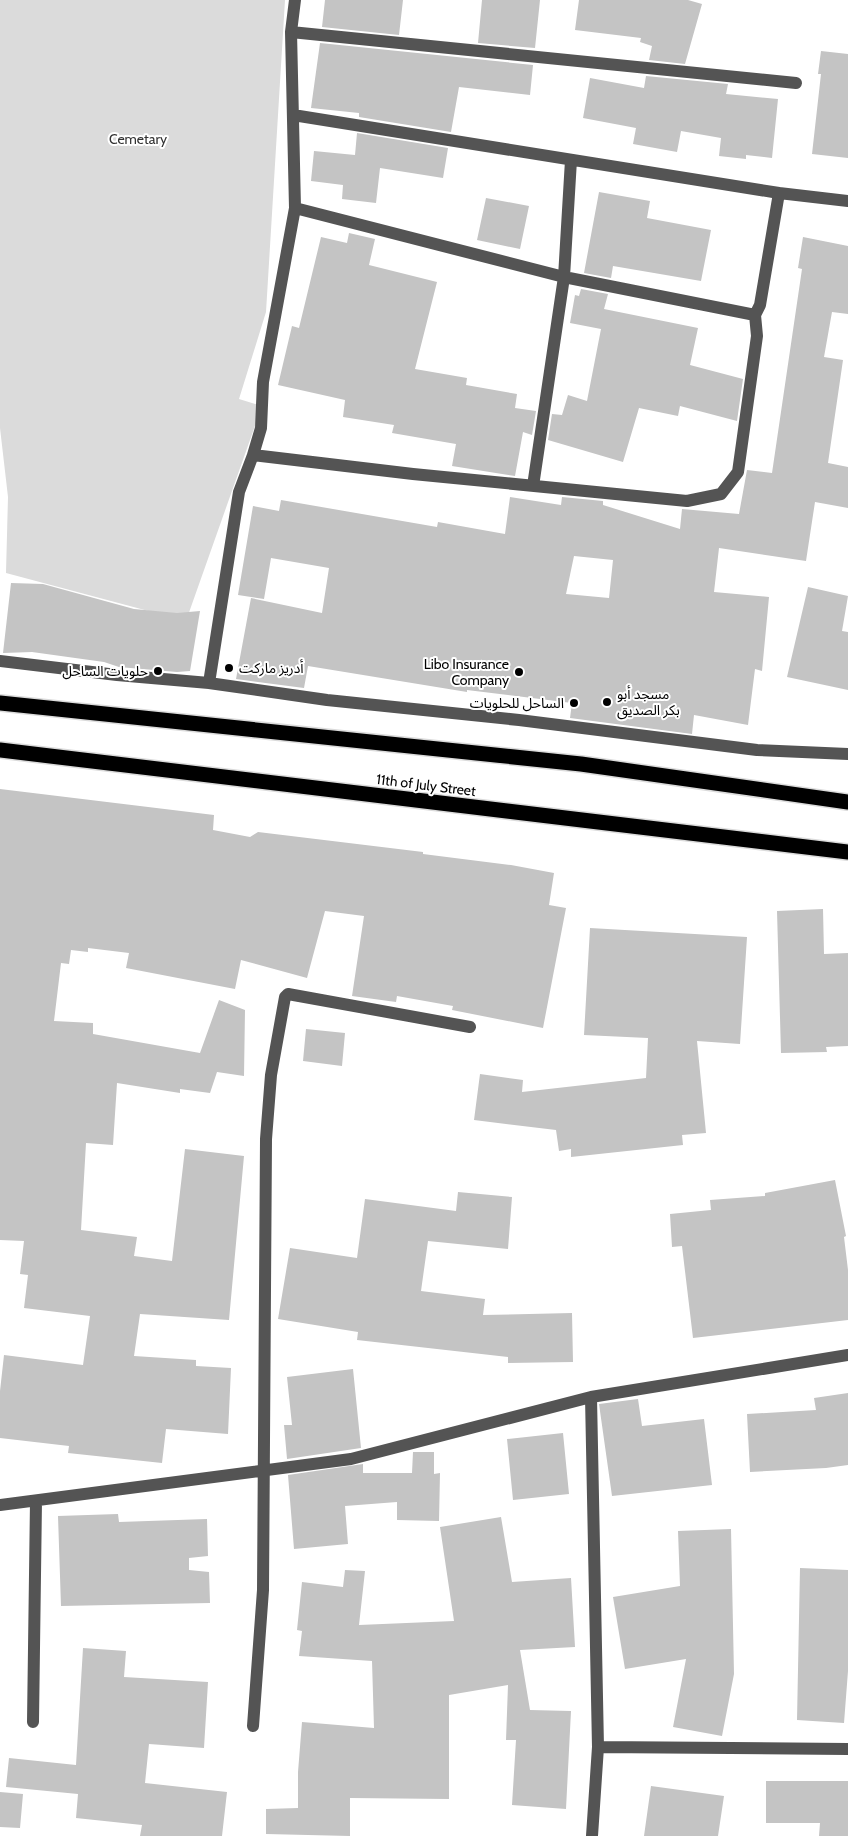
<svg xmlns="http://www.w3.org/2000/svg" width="848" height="1836" font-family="Cabin,'Noto Sans Arabic',sans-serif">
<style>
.green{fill:#dbdbdb}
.building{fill:#c4c4c4;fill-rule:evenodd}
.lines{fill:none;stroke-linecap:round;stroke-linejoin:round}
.highway-casing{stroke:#dbdbdb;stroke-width:18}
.minor{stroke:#545454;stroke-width:12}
.highway{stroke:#000;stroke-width:15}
.poi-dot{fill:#000;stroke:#fff;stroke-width:2}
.labels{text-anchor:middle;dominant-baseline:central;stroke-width:4;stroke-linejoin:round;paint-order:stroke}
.park-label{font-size:14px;fill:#323232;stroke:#fff}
.poi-label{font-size:14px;fill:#000;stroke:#fff;text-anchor:end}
.street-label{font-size:14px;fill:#000;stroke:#fff}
</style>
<rect width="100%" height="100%" fill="#fff"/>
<path class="green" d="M 0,0 L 285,0 L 266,312 L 239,399 L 262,406 L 186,621 L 6,573 L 8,497 L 0,428 Z"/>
<path class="building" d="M 325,0 L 403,0 L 399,35 L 322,27 Z
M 482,0 L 540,0 L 535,48 L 478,43 Z
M 579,0 L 688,0 L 702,4 L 685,64 L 649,60 L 652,46 L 640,42 L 641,38 L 575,30 Z
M 320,43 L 533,65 L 530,95 L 459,87 L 451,132 L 359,117 L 359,113 L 311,108 Z
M 821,51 L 848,54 L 848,158 L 812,154 L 821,74 L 818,74 Z
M 646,76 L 728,84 L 726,94 L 778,99 L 772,158 L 746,155 L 746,159 L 719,156 L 721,138 L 681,131 L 677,152 L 633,144 L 636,128 L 583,118 L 590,78 L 644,88 Z
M 357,133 L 448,148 L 443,178 L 380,168 L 376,203 L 342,199 L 343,185 L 311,181 L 314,151 L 355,155 Z
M 599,192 L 650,201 L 647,218 L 711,230 L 701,281 L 613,266 L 611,278 L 584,273 Z
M 486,198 L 529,206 L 520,249 L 477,240 Z
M 349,233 L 375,239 L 369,265 L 437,282 L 415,369 L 467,378 L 466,385 L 517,394 L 515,408 L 536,411 L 532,435 L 523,432 L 515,476 L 452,466 L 456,444 L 392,433 L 394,425 L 343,417 L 345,400 L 278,385 L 292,326 L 299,328 L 321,237 L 347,243 Z
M 803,237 L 848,246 L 848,314 L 832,312 L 824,357 L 843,360 L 828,463 L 848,467 L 848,508 L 815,502 L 806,561 L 719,548 L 714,592 L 769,597 L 762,671 L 755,669 L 748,725 L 694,715 L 692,734 L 570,718 L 572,703 L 467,690 L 467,692 L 308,666 L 304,688 L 236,679 L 251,598 L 322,613 L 329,568 L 271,558 L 264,599 L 238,595 L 253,506 L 279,511 L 281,500 L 437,527 L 438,522 L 505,534 L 510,497 L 561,505 L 562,497 L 603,501 L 603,505 L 680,529 L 682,509 L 739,514 L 747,470 L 772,473 L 802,269 L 798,268 ZM 574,556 L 613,560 L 609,598 L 566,594 Z
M 581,289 L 608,294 L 604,309 L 698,328 L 690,365 L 743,379 L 737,421 L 680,406 L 678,416 L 639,408 L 623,462 L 548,440 L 552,414 L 562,415 L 568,395 L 587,401 L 601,329 L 570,323 L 575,295 L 579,296 Z
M 11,583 L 43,584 L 134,609 L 177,613 L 200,611 L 190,671 L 177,672 L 119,667 L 104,662 L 32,652 L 3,653 Z
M 808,587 L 848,596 L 842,631 L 848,632 L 848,690 L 787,677 Z
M 0,789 L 214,815 L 213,830 L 250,837 L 258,832 L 423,852 L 423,854 L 511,865 L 554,873 L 549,905 L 566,908 L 543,1028 L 452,1010 L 453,1006 L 397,996 L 396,1002 L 352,996 L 364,916 L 325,911 L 307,978 L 241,960 L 235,989 L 126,968 L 129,953 L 88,948 L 88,952 L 71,950 L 69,964 L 61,963 L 54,1021 L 93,1023 L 93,1034 L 200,1053 L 219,1000 L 245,1010 L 244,1076 L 217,1072 L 210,1093 L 180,1089 L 180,1093 L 117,1083 L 113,1145 L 86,1143 L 81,1230 L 137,1237 L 134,1256 L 172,1261 L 185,1149 L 244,1156 L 229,1320 L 140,1314 L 134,1356 L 196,1360 L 196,1366 L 231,1368 L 228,1434 L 166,1429 L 162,1463 L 68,1453 L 69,1446 L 0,1438 L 0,1391 L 4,1355 L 83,1365 L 90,1316 L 24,1308 L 28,1275 L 20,1274 L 24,1241 L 0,1240 Z
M 823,909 L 824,954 L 848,953 L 848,1046 L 826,1047 L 827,1052 L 781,1053 L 777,911 Z
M 590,928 L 747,937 L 740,1044 L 697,1041 L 706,1133 L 682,1135 L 683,1145 L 571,1157 L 571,1149 L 559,1151 L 556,1130 L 474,1120 L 480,1074 L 523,1080 L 522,1092 L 646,1078 L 648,1038 L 584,1035 Z
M 306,1029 L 345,1033 L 342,1066 L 303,1061 Z
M 835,1180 L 846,1236 L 844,1237 L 848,1270 L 848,1320 L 693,1338 L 682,1246 L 672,1247 L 670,1214 L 711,1210 L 710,1200 L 765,1196 L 765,1193 Z
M 458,1192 L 512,1197 L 508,1249 L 428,1241 L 421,1291 L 485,1299 L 483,1315 L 572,1313 L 573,1362 L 508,1363 L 508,1357 L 357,1340 L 358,1332 L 278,1319 L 290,1248 L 357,1258 L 365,1199 L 456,1211 Z
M 353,1369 L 361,1448 L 287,1459 L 284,1425 L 292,1425 L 287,1377 Z
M 848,1393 L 848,1465 L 826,1468 L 750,1472 L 747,1414 L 816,1410 L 814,1398 Z
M 638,1399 L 642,1426 L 704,1419 L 712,1485 L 612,1496 L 599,1404 Z
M 563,1433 L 569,1494 L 513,1500 L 507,1439 Z
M 413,1452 L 434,1452 L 434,1474 L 440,1473 L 439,1521 L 397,1520 L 397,1502 L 345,1506 L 348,1544 L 294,1549 L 288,1475 L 363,1464 L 363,1473 L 412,1473 Z
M 118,1514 L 119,1522 L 207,1519 L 208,1556 L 189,1558 L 189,1570 L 209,1572 L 210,1603 L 61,1606 L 58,1516 Z
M 501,1517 L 512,1582 L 571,1578 L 575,1647 L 520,1650 L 530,1710 L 571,1711 L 566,1809 L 512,1805 L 516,1740 L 506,1740 L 508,1685 L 449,1695 L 449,1799 L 350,1798 L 350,1836 L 266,1834 L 266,1809 L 298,1808 L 298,1772 L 302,1722 L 374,1728 L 372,1661 L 299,1656 L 302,1631 L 297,1630 L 302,1582 L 343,1587 L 345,1570 L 365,1571 L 359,1625 L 454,1621 L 440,1527 Z
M 731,1529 L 734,1674 L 722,1736 L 673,1727 L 686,1659 L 625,1669 L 613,1597 L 680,1586 L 678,1531 Z
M 800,1568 L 848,1570 L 848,1671 L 844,1723 L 797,1720 Z
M 83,1648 L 126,1651 L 124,1677 L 208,1682 L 204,1748 L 149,1744 L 145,1783 L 227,1792 L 222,1836 L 140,1836 L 142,1825 L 76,1818 L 78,1794 L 6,1787 L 9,1758 L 76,1765 Z
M 766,1781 L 848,1781 L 848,1836 L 819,1836 L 820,1823 L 766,1823 Z
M 651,1786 L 724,1796 L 718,1836 L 644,1836 Z
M 0,1792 L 23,1794 L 20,1828 L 0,1827 Z"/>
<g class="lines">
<defs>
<path id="highway" d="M 0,703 L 581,764 L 848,802
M 0,750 L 848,852"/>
</defs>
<use href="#highway" class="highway-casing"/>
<path class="minor" d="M 291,32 L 796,83
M 293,115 L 779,193 L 848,201
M 755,315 L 760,305 L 779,193
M 253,455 L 261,428 L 263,382 L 295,208 L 291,32 L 295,0
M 533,486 L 564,277 L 571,160
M 0,661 L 117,675 L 209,683 L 327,700 L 519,720 L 757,750 L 848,754
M 209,683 L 239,492 L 253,455 L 413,474 L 687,501 L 721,494 L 738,472 L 757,336 L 755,315 L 564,277 L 295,208
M 591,1397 L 598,1747 L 592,1836
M 0,1505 L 351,1459 L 591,1397 L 848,1355
M 33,1722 L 36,1501
M 253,1726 L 263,1590 L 266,1139 L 271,1075 L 285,997 L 288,994 L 470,1027
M 598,1747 L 848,1749"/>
<use href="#highway" class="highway"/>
</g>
<g class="poi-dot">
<circle cx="229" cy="668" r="5"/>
<circle cx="158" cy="671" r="5"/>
<circle cx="519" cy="672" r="5"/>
<circle cx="607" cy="702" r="5"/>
<circle cx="574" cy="703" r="5"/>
</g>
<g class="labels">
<g class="park-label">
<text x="138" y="139">Cemetary</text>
</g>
<g class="poi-label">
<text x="509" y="664">Libo Insurance<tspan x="509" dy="16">Company</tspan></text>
<text x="239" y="668" text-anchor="start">أدريز ماركت</text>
<text x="148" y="671">حلويات الساحل</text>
<text x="617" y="694" text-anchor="start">مسجد أبو<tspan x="617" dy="16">بكر الصديق</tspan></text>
<text x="564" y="703">الساحل للحلويات</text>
</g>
<g class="street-label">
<text transform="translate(426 785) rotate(7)">11th of July Street</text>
</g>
</g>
</svg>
